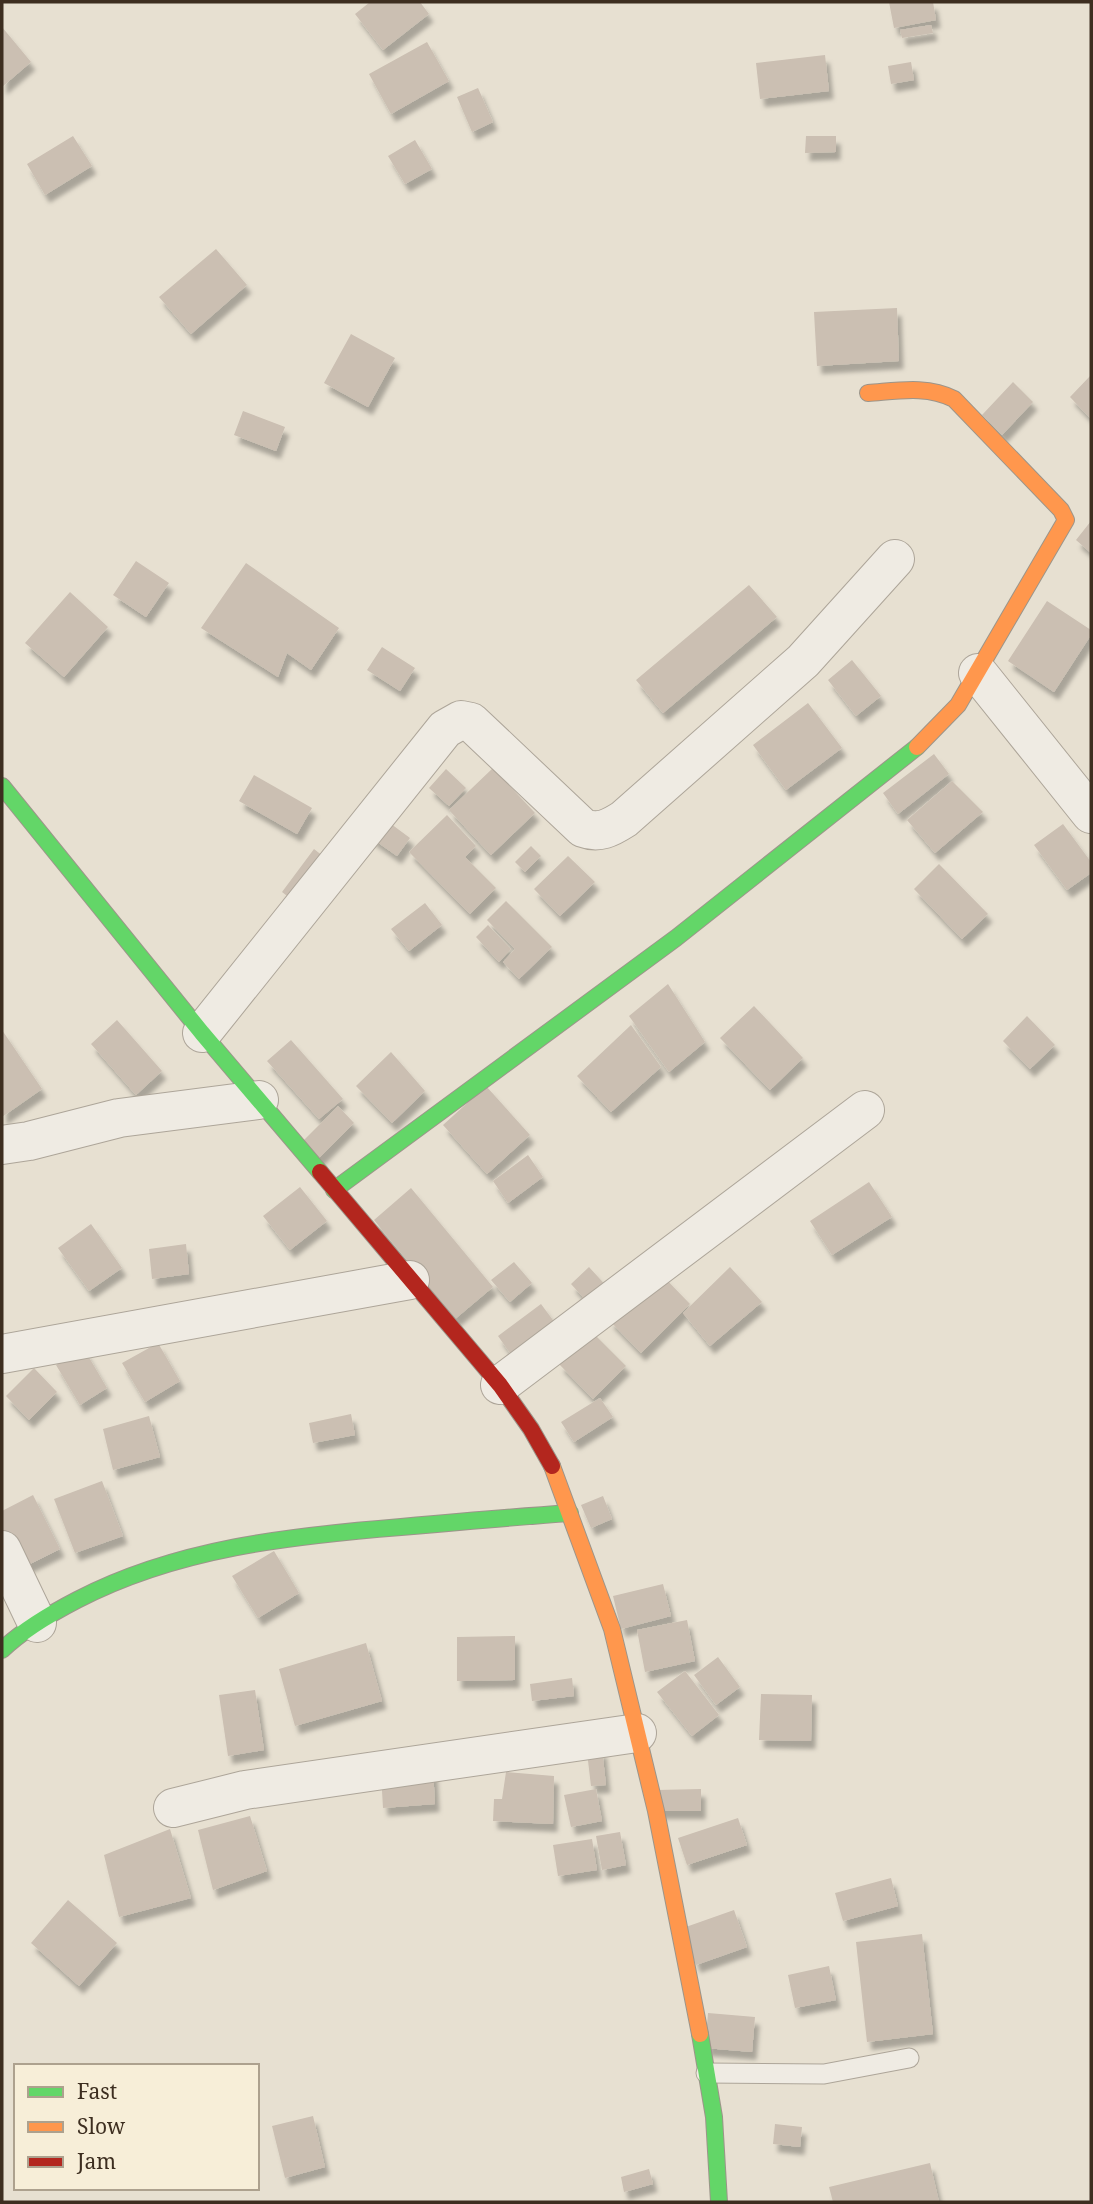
<svg xmlns="http://www.w3.org/2000/svg" width="1093" height="2204" font-family="'Noto Serif',serif">
<style>
.building{fill:#cbbfb2;filter:url(#shadow)}
.lines{fill:none;stroke-linecap:round;stroke-linejoin:round}
.lane-casing{stroke:#ada599;stroke-width:21}
.street-casing{stroke:#ada599;stroke-width:40}
.fast-casing{stroke:#9c958a;stroke-width:18}
.slow-casing{stroke:#9c958a;stroke-width:18}
.jam-casing{stroke:#9c958a;stroke-width:18}
.lane{stroke:#efebe3;stroke-width:19}
.street{stroke:#efebe3;stroke-width:38}
.fast{stroke:#63d668;stroke-width:16}
.slow{stroke:#ff974d;stroke-width:16}
.jam{stroke:#b3261e;stroke-width:16}
</style>
<defs>
<filter id="shadow"><feDropShadow dx="4.5" dy="8" stdDeviation="2" flood-color="#0004"/></filter>
</defs>
<rect width="100%" height="100%" fill="#e7e0d1"/>
<path class="building" d="M 370,2 L 420,2 L 429,14 L 383,50 L 355,14 Z
M 889,2 L 933,2 L 936,20 L 894,28 Z
M 931,25 L 933,33 L 902,38 L 900,30 Z
M 2,27 L 31,62 L 2,87 Z
M 427,42 L 449,81 L 391,114 L 369,74 Z
M 825,55 L 829,91 L 760,99 L 756,63 Z
M 911,62 L 914,80 L 891,84 L 888,66 Z
M 478,88 L 493,122 L 472,132 L 457,97 Z
M 73,136 L 92,166 L 45,195 L 27,164 Z
M 806,136 L 836,136 L 836,152 L 805,153 Z
M 415,140 L 432,169 L 405,184 L 388,156 Z
M 216,249 L 247,285 L 191,334 L 159,297 Z
M 897,308 L 899,361 L 817,366 L 814,312 Z
M 351,334 L 395,358 L 368,407 L 324,383 Z
M 1091,375 L 1091,419 L 1070,397 Z
M 1013,382 L 1033,402 L 1002,435 L 982,415 Z
M 243,411 L 285,427 L 276,451 L 234,435 Z
M 1091,521 L 1091,553 L 1076,540 Z
M 136,561 L 169,583 L 146,617 L 113,595 Z
M 246,563 L 339,628 L 311,670 L 287,653 L 278,677 L 201,628 Z
M 749,585 L 777,617 L 663,713 L 636,680 Z
M 70,592 L 108,627 L 64,677 L 25,643 Z
M 1047,601 L 1091,630 L 1091,635 L 1054,692 L 1008,661 Z
M 382,647 L 415,668 L 400,691 L 367,670 Z
M 852,660 L 881,696 L 856,716 L 828,680 Z
M 808,703 L 842,748 L 786,790 L 753,745 Z
M 934,754 L 949,774 L 898,814 L 883,793 Z
M 493,768 L 535,813 L 491,855 L 449,810 Z
M 446,769 L 466,788 L 449,806 L 429,788 Z
M 254,775 L 312,808 L 297,834 L 239,801 Z
M 952,781 L 983,812 L 935,853 L 907,820 Z
M 447,815 L 476,846 L 465,857 L 496,888 L 470,914 L 409,852 Z
M 383,818 L 410,838 L 397,856 L 370,837 Z
M 1063,824 L 1091,862 L 1091,873 L 1067,890 L 1034,845 Z
M 531,846 L 541,856 L 525,872 L 515,862 Z
M 314,849 L 333,864 L 300,906 L 282,892 Z
M 568,856 L 595,882 L 560,916 L 534,889 Z
M 939,864 L 988,914 L 962,939 L 914,889 Z
M 506,901 L 552,947 L 519,979 L 503,962 L 515,949 L 487,920 Z
M 425,903 L 442,925 L 409,951 L 391,929 Z
M 488,925 L 511,949 L 499,962 L 476,937 Z
M 668,984 L 705,1042 L 669,1072 L 629,1016 Z
M 754,1006 L 803,1058 L 770,1090 L 720,1038 Z
M 1027,1016 L 1055,1045 L 1030,1069 L 1003,1041 Z
M 117,1020 L 162,1071 L 136,1095 L 91,1044 Z
M 631,1025 L 661,1067 L 611,1112 L 577,1076 Z
M 2,1030 L 42,1089 L 2,1117 Z
M 291,1040 L 343,1099 L 319,1119 L 267,1061 Z
M 391,1052 L 425,1091 L 392,1123 L 356,1086 Z
M 486,1086 L 530,1135 L 487,1174 L 443,1125 Z
M 338,1106 L 354,1123 L 318,1159 L 301,1143 Z
M 528,1155 L 543,1177 L 508,1203 L 493,1181 Z
M 869,1182 L 892,1217 L 832,1255 L 810,1221 Z
M 300,1187 L 327,1221 L 290,1250 L 263,1216 Z
M 411,1188 L 493,1287 L 455,1319 L 374,1220 Z
M 91,1224 L 122,1268 L 89,1291 L 58,1248 Z
M 186,1244 L 189,1274 L 152,1279 L 149,1249 Z
M 514,1262 L 532,1283 L 510,1302 L 491,1280 Z
M 589,1267 L 609,1289 L 591,1306 L 571,1284 Z
M 730,1267 L 762,1302 L 710,1346 L 683,1313 Z
M 658,1271 L 690,1304 L 641,1353 L 609,1320 Z
M 541,1304 L 558,1327 L 515,1360 L 498,1336 Z
M 591,1331 L 626,1366 L 593,1399 L 559,1364 Z
M 158,1343 L 180,1381 L 145,1402 L 122,1363 Z
M 84,1349 L 107,1388 L 80,1405 L 56,1365 Z
M 34,1368 L 57,1392 L 29,1420 L 6,1396 Z
M 600,1398 L 613,1417 L 574,1442 L 561,1422 Z
M 351,1414 L 355,1435 L 313,1443 L 309,1423 Z
M 149,1416 L 160,1457 L 113,1470 L 103,1429 Z
M 102,1481 L 123,1536 L 75,1553 L 54,1499 Z
M 33,1495 L 60,1549 L 16,1571 L 2,1543 L 2,1511 Z
M 603,1496 L 612,1519 L 591,1528 L 581,1505 Z
M 274,1551 L 299,1593 L 258,1618 L 232,1576 Z
M 663,1584 L 671,1616 L 621,1629 L 613,1596 Z
M 687,1620 L 695,1661 L 645,1672 L 637,1630 Z
M 515,1636 L 515,1680 L 457,1681 L 457,1637 Z
M 366,1643 L 382,1701 L 295,1726 L 279,1669 Z
M 718,1657 L 740,1687 L 716,1705 L 694,1675 Z
M 685,1671 L 719,1715 L 692,1736 L 657,1692 Z
M 572,1678 L 574,1696 L 532,1701 L 530,1684 Z
M 255,1690 L 264,1750 L 228,1756 L 219,1695 Z
M 761,1694 L 812,1695 L 811,1741 L 759,1740 Z
M 602,1749 L 606,1785 L 591,1786 L 587,1752 Z
M 433,1769 L 435,1804 L 383,1808 L 381,1773 Z
M 506,1772 L 554,1776 L 553,1824 L 493,1821 L 494,1799 L 502,1799 Z
M 596,1789 L 602,1821 L 571,1827 L 564,1795 Z
M 701,1789 L 701,1811 L 657,1811 L 657,1790 Z
M 250,1816 L 267,1871 L 213,1890 L 198,1830 Z
M 738,1818 L 747,1845 L 687,1865 L 678,1838 Z
M 170,1829 L 191,1898 L 119,1917 L 104,1855 Z
M 620,1832 L 626,1865 L 602,1870 L 596,1836 Z
M 592,1839 L 597,1870 L 558,1876 L 553,1845 Z
M 891,1878 L 898,1906 L 843,1921 L 835,1893 Z
M 68,1900 L 117,1943 L 79,1986 L 31,1943 Z
M 734,1910 L 747,1947 L 696,1965 L 683,1928 Z
M 922,1934 L 933,2034 L 867,2042 L 856,1942 Z
M 829,1966 L 836,2000 L 795,2008 L 788,1975 Z
M 708,2013 L 755,2017 L 752,2052 L 705,2048 Z
M 313,2116 L 325,2167 L 285,2178 L 272,2126 Z
M 775,2124 L 802,2127 L 800,2147 L 773,2144 Z
M 930,2163 L 939,2202 L 833,2202 L 829,2187 Z
M 649,2169 L 653,2184 L 624,2192 L 621,2177 Z"/>
<g class="lines">
<defs>
<path id="lane" d="M 706,2073 L 824,2074 L 909,2058"/>
<path id="street" d="M 978,673 L 1091,814
M 202,1033 L 445,729 L 461,720 L 471,722 L 583,828 C 599,834 610,828 624,819 L 803,661 L 895,559
M 2,1145 L 29,1141 L 119,1118 L 259,1100
M 2,1354 L 410,1280
M 500,1385 L 865,1110
M 2,1550 L 37,1623
M 173,1808 L 245,1790 L 637,1733"/>
<path id="fast" d="M 2,786 L 202,1033 L 320,1172
M 334,1190 L 676,938 L 917,747
M 2,1650 C 24,1629 50,1614 77,1600 C 177,1548 290,1536 401,1527 C 457,1522 514,1517 570,1513
M 700,2034 L 714,2117 L 719,2202"/>
<path id="slow" d="M 868,393 C 897,391 927,385 954,399 L 1061,510 L 1066,520 L 958,705 L 917,747
M 552,1466 L 612,1629 L 656,1811 L 700,2034"/>
<path id="jam" d="M 320,1172 L 500,1385 L 531,1429 L 552,1466"/>
</defs>
<use href="#lane" class="lane-casing"/>
<use href="#street" class="street-casing"/>
<use href="#fast" class="fast-casing"/>
<use href="#slow" class="slow-casing"/>
<use href="#jam" class="jam-casing"/>
<use href="#lane" class="lane"/>
<use href="#street" class="street"/>
<use href="#fast" class="fast"/>
<use href="#slow" class="slow"/>
<use href="#jam" class="jam"/>
</g>
<rect width="1093" height="2204" fill="none" stroke="#3d2e20" stroke-width="7"/>
<rect x="14" y="2064" width="245" height="126" fill="#f7eed8" stroke="#ada18e" stroke-width="2"/>
<rect x="28" y="2087" width="35" height="10" fill="#63d668" stroke="#ada18e" stroke-width="2"/>
<text x="77" y="2099" font-size="21" fill="#3d2e20">Fast</text>
<rect x="28" y="2122" width="35" height="10" fill="#ff974d" stroke="#ada18e" stroke-width="2"/>
<text x="77" y="2134" font-size="21" fill="#3d2e20">Slow</text>
<rect x="28" y="2157" width="35" height="10" fill="#b3261e" stroke="#ada18e" stroke-width="2"/>
<text x="77" y="2169" font-size="21" fill="#3d2e20">Jam</text>
</svg>
